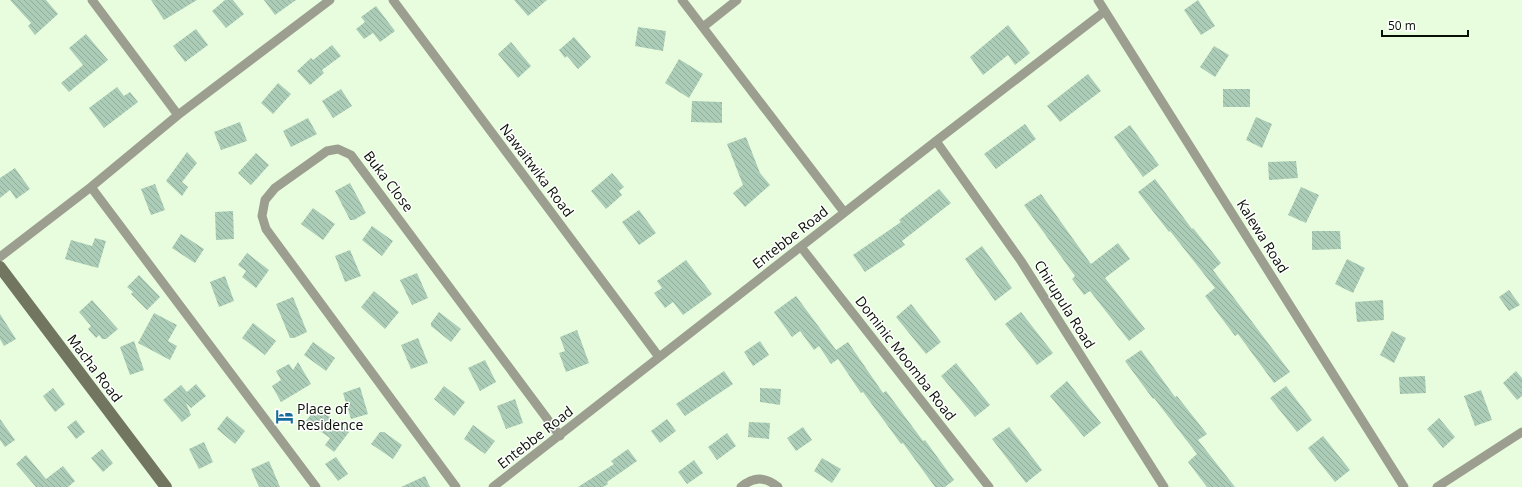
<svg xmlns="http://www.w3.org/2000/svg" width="1522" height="487" font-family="'Open Sans',sans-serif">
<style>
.building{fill:url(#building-back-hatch)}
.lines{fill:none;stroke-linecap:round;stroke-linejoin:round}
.street{stroke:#9c9f90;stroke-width:9}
.secondary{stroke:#727560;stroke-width:12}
.labels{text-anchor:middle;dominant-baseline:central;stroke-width:3;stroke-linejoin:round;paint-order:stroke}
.street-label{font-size:14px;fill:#080f05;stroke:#fff}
.poi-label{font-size:14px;fill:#080f05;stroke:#fff;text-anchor:start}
</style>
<defs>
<pattern id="building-back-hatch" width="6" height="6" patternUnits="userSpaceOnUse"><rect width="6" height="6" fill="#abccb6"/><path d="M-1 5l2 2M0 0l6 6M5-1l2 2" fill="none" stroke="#92ae9b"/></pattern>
</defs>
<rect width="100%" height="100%" fill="#e7fddd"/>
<path class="building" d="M 10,0 L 46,0 L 58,14 L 35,35 L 28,26 L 31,23 Z
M 151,0 L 197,0 L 164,20 Z
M 225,0 L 233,0 L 244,14 L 226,28 L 212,11 Z
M 264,0 L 296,0 L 275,15 Z
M 514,0 L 547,0 L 528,16 Z
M 1198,0 L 1215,26 L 1201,35 L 1184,10 Z
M 376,6 L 395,31 L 380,42 L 373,33 L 364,39 L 356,29 L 365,22 L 361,17 Z
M 1008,25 L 1030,53 L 1015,65 L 1008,55 L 983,75 L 970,57 Z
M 638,27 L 666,31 L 663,51 L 635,46 Z
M 196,29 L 208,45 L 185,62 L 173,46 Z
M 86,34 L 108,60 L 69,92 L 61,83 L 83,65 L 69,48 Z
M 574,37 L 591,57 L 578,69 L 567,56 L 565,58 L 559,50 Z
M 511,42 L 531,66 L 518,78 L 498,54 Z
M 332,45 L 341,56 L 322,70 L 324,73 L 310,85 L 297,71 L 311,58 L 313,60 Z
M 1214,46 L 1229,55 L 1215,77 L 1200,67 Z
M 679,59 L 703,74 L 689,98 L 665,83 Z
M 1088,74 L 1101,91 L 1060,122 L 1047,106 Z
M 278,83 L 291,94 L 273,114 L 261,103 Z
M 117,87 L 124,96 L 130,92 L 138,102 L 104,128 L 89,108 Z
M 341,89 L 352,106 L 333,118 L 322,101 Z
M 1223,89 L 1250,89 L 1250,107 L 1223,107 Z
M 692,101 L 722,102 L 722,123 L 691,122 Z
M 1256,117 L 1272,124 L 1262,148 L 1246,140 Z
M 308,118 L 317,134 L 291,147 L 283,131 Z
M 240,122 L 247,141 L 221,150 L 214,132 Z
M 1025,124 L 1036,139 L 996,169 L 984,154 Z
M 1130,125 L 1159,165 L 1143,177 L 1114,137 Z
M 746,137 L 760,173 L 770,185 L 745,207 L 733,193 L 743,185 L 727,144 Z
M 187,152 L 197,163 L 182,182 L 188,187 L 182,196 L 166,181 Z
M 256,153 L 269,165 L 251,185 L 238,173 Z
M 1296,161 L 1298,178 L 1269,180 L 1268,162 Z
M 15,168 L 30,189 L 16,199 L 10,190 L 0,198 L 0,178 Z
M 612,173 L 624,187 L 619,191 L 622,195 L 606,209 L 591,191 Z
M 1155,179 L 1192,229 L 1193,228 L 1221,263 L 1213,270 L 1290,372 L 1274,383 L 1238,334 L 1235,336 L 1205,296 L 1215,288 L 1170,231 L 1169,232 L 1138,192 Z
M 350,183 L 366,213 L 354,220 L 350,220 L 335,191 Z
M 155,184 L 165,210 L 151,215 L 141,189 Z
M 1301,187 L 1319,195 L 1306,223 L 1288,215 Z
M 939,189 L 951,203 L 902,241 L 905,245 L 865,272 L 853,255 L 901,222 L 899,220 Z
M 1041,194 L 1091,264 L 1118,243 L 1130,259 L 1105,278 L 1145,329 L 1129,341 L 1090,291 L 1084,295 L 1072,279 L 1075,276 L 1024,205 Z
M 313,208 L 335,224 L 323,240 L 301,224 Z
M 639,210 L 656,233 L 639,245 L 622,222 Z
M 233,211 L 234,239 L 216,240 L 215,212 Z
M 372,226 L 393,241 L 382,256 L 362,240 Z
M 1312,231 L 1340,231 L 1341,249 L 1312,250 Z
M 181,234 L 204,249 L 195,263 L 172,248 Z
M 95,238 L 106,241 L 98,268 L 65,259 L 71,240 L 92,246 Z
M 982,246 L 1012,288 L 995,301 L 965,259 Z
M 350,250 L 361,276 L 345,282 L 335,256 Z
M 247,253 L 269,270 L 256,288 L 242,277 L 246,271 L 238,265 Z
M 1347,259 L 1365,268 L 1353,293 L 1335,284 Z
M 686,260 L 712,294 L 683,315 L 673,302 L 665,308 L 654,293 L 662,288 L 657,281 Z
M 417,273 L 428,298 L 412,305 L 400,280 Z
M 139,275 L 160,297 L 147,310 L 131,294 L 133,292 L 127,287 Z
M 225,276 L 234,301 L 219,307 L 210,282 Z
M 1509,290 L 1520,305 L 1509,311 L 1499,297 Z
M 374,291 L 399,312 L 385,329 L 361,307 Z
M 796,296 L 836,350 L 848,342 L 883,393 L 886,391 L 923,441 L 925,440 L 954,480 L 945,487 L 935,487 L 903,443 L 901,444 L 863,392 L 861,393 L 838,359 L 831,364 L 819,346 L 814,350 L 800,331 L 792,337 L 774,312 Z
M 293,297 L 307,332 L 294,338 L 290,338 L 276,304 Z
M 92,300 L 118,329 L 106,339 L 102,339 L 99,335 L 96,338 L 88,329 L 91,326 L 79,312 Z
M 1383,300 L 1384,320 L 1357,322 L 1355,302 Z
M 911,304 L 941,342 L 926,354 L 896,317 Z
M 439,312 L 461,329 L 451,342 L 431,326 L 431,323 Z
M 1021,312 L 1053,353 L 1037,365 L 1005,324 Z
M 154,313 L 177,325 L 168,341 L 177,346 L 170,360 L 138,343 Z
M 0,314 L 16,339 L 4,346 L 0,339 Z
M 253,323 L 276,341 L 265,355 L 242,338 Z
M 577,330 L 589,363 L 566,372 L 559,353 L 565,351 L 560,337 Z
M 1392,331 L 1406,338 L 1394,363 L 1380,355 Z
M 418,338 L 428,363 L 411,369 L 401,345 Z
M 134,341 L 144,370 L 130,375 L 120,347 Z
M 760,341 L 769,355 L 753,366 L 744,352 Z
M 313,342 L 335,358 L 326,371 L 304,355 Z
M 1141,350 L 1175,397 L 1177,396 L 1207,434 L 1198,440 L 1235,487 L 1207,487 L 1188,462 L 1197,454 L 1154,398 L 1153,399 L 1125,361 Z
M 485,360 L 496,382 L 480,391 L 468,368 Z
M 298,362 L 311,384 L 281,402 L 272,386 L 281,380 L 276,371 L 289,364 L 293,370 Z
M 956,363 L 990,405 L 975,417 L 941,376 Z
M 724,371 L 733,384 L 685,416 L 676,404 Z
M 1516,371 L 1522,378 L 1522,396 L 1517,400 L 1503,383 Z
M 1425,376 L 1426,393 L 1400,394 L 1399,377 Z
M 1067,381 L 1101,423 L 1084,437 L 1050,396 Z
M 196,384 L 206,396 L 191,408 L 186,403 L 191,415 L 182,422 L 163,400 L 181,385 L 187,392 Z
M 444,386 L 465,402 L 454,416 L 434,399 Z
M 1286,386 L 1312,420 L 1297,432 L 1270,398 Z
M 360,387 L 368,414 L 351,419 L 343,393 Z
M 53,388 L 65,404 L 55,412 L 43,396 Z
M 760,388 L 781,389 L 780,405 L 760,402 Z
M 1481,390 L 1492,420 L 1475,426 L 1464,396 Z
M 515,399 L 523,423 L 506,429 L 497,406 Z
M 317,407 L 349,432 L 334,452 L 325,445 L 330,438 L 306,421 Z
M 227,416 L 245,431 L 235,444 L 217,429 Z
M 1439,418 L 1455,437 L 1443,448 L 1427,429 Z
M 0,419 L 15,440 L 5,447 L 0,440 Z
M 667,419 L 676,431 L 660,443 L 651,431 Z
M 76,420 L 85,432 L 76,439 L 67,427 Z
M 749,422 L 770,423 L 769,439 L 748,437 Z
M 473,425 L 495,441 L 485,454 L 464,439 Z
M 803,427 L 812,440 L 796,451 L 787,438 Z
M 1009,427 L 1042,470 L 1026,483 L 992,439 Z
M 380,432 L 384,432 L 402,445 L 393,459 L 371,444 Z
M 727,433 L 736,446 L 717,460 L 708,447 Z
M 1323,436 L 1350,470 L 1335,482 L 1308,448 Z
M 204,442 L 213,462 L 199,469 L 189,449 Z
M 102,449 L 113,463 L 103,472 L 91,458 Z
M 628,449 L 637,461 L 607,482 L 608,484 L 603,487 L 578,487 L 614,464 L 611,461 Z
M 26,455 L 46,479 L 63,466 L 75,481 L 68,487 L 36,487 L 16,464 Z
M 336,457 L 348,474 L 338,481 L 325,464 Z
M 822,458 L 841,469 L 832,483 L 814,471 Z
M 694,460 L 703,473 L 687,484 L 678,472 Z
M 269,461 L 280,487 L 259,487 L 251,469 Z
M 425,476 L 430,487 L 401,487 Z"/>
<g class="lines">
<path class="street" d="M 92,0 L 178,115
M 393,0 L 659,357
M 682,0 L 844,212
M 1098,0 L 1404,487
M 703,27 L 737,0
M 936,141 L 1021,261 L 1164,487
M 91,187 L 316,487
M 801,247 L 989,487
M 0,257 L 91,187 L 178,115 L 330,0
M 456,487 L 266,229 L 262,216 L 265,200 L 275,188 L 327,151 L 338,149 L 351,155 L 560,436
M 493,487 L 936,141 L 1105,11
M 741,487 C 753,477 765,476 778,487
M 1437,487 L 1522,432"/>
<path class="secondary" d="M 0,267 L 166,487"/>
</g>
<defs>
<symbol id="hotel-bare" viewBox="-9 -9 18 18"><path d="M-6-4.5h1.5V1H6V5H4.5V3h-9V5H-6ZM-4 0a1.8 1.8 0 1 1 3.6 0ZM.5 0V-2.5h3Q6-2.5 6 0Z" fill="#166d9d" stroke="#fff" stroke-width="2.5" paint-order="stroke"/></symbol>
</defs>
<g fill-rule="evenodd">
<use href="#hotel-bare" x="272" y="404" width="25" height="25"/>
</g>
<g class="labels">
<g class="street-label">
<text transform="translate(537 170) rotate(53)">Nawaitwika Road</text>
<text transform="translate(389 181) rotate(53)">Buka Close</text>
<text transform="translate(1263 236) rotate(58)">Kalewa Road</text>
<text transform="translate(790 237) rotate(-38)">Entebbe Road</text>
<text transform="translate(1065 304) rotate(58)">Chirupula Road</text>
<text transform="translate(906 358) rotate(52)">Dominic Moomba Road</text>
<text transform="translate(95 368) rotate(53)">Macha Road</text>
<text transform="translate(535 437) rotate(-38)">Entebbe Road</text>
</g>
<g class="poi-label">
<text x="297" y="408">Place of<tspan x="297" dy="16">Residence</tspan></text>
</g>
</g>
<path d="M1382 30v6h86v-6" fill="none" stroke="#080f05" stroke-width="2"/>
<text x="1388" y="30" font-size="12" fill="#080f05" stroke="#ffffff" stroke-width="3" paint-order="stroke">50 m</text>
</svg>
